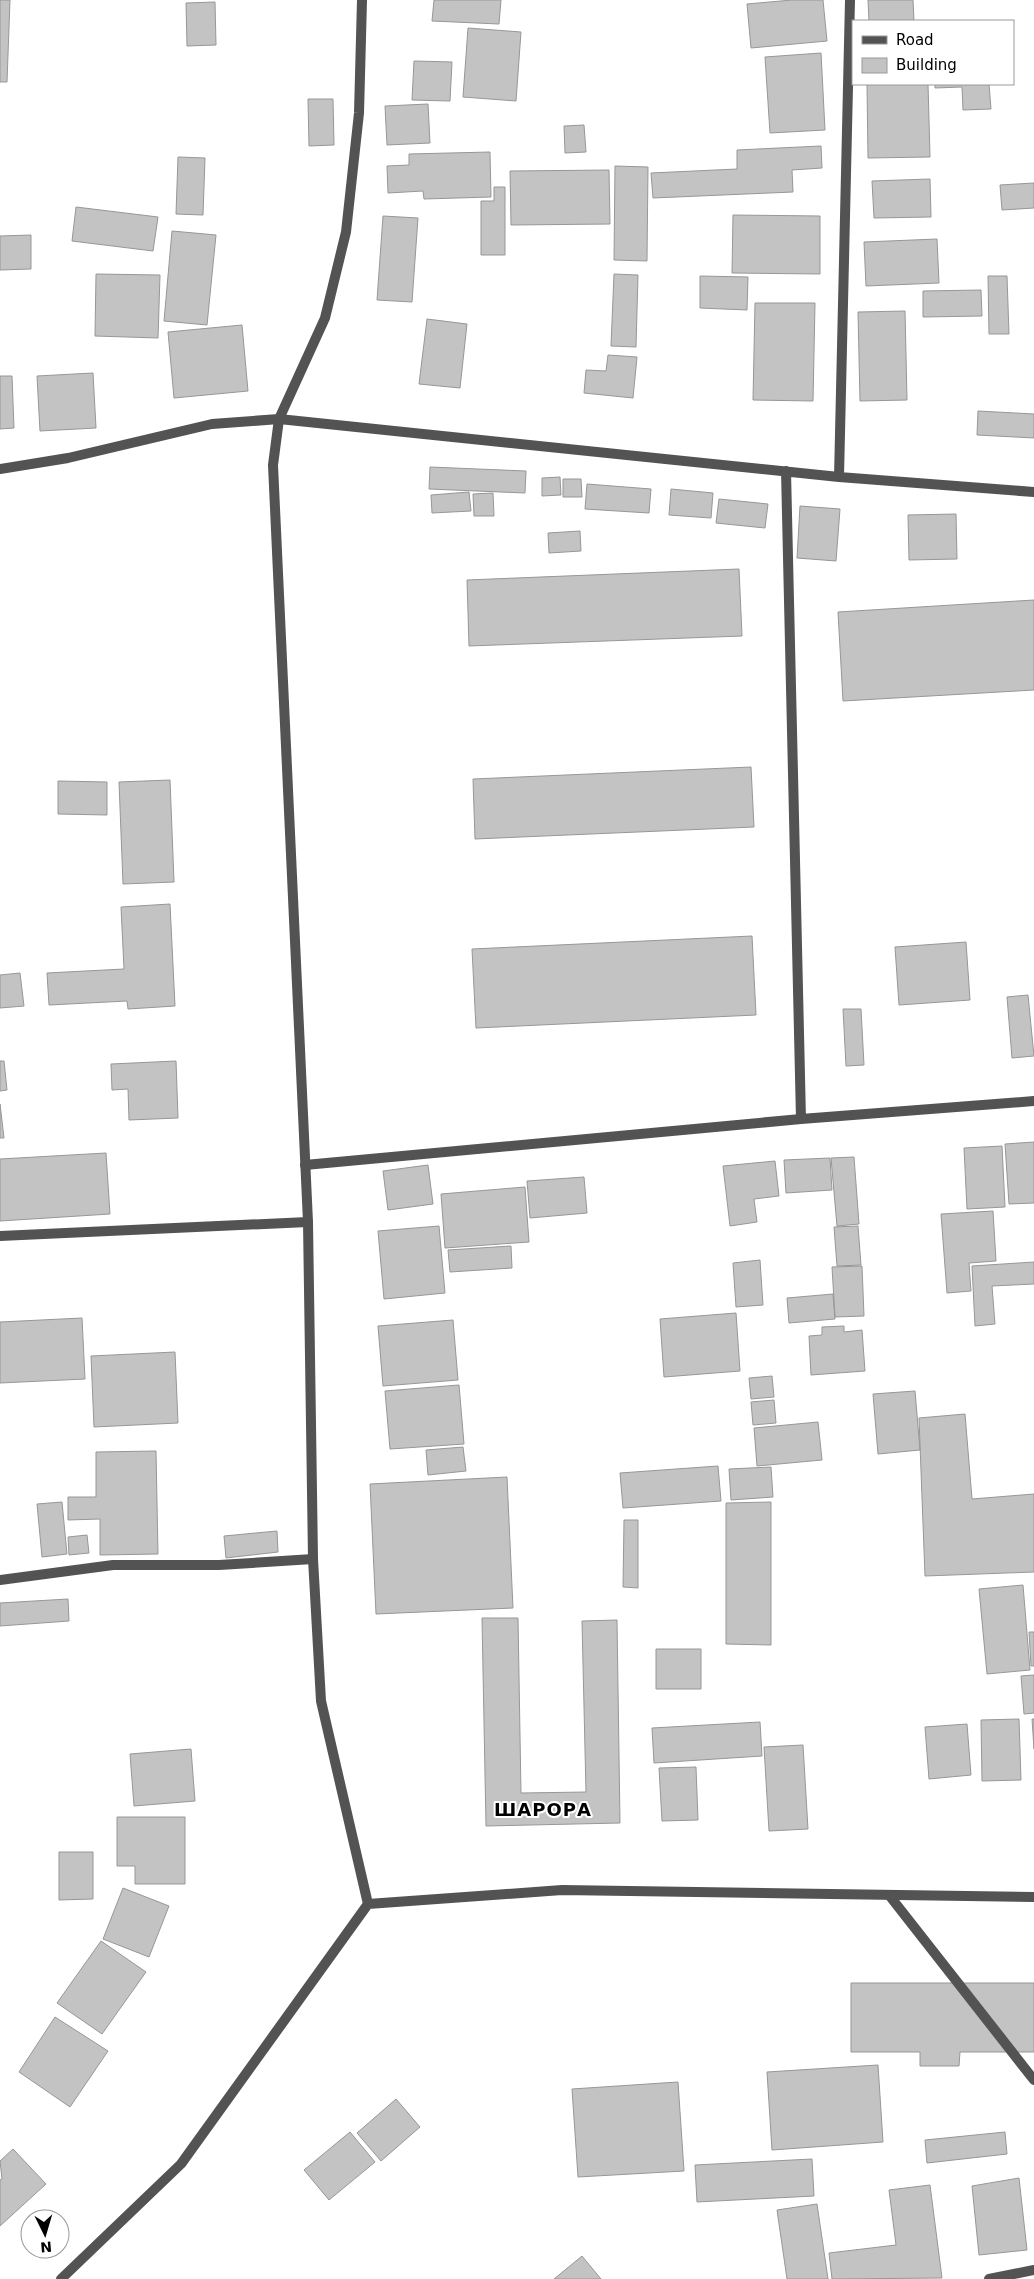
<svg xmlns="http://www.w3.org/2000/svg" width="1034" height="2279" font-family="'DejaVu Sans',sans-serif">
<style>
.building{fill:#c3c3c3;stroke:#979797}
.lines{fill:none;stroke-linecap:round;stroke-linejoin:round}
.minor{stroke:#535353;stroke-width:10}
.tertiary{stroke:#535353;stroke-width:10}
.labels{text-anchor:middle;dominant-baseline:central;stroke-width:4;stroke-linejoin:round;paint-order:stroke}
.district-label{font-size:18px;font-weight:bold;letter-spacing:1px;fill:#000;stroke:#fff}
</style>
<rect width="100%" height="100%" fill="#fff"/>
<path class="building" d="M 0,0 L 10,0 L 7,82 L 0,82 Z
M 434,0 L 501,0 L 499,24 L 432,21 Z
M 792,0 L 823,0 L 827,41 L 751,48 L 747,4 Z
M 868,0 L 913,0 L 914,21 L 869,21 Z
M 215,2 L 216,45 L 187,46 L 186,3 Z
M 468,28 L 521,32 L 516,101 L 463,97 Z
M 821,53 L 825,130 L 770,133 L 765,57 Z
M 414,61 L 452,62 L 450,101 L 412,100 Z
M 867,84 L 928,84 L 930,157 L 868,158 Z
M 935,84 L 989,84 L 991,109 L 963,110 L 962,87 L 935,88 Z
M 308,99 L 333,99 L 334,145 L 309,146 Z
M 428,104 L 430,143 L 387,145 L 385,106 Z
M 584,125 L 586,152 L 565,153 L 564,126 Z
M 821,146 L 822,168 L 792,170 L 793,192 L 653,198 L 651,173 L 737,169 L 737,150 Z
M 490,152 L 491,197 L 424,199 L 423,191 L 388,193 L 387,166 L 409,165 L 409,154 Z
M 178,157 L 205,158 L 203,215 L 176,214 Z
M 615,166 L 648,167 L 647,261 L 614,260 Z
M 609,170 L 610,224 L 511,225 L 510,171 Z
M 930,179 L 931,217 L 874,218 L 872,181 Z
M 1034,183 L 1034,208 L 1002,210 L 1000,185 Z
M 494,187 L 505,187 L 505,255 L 481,255 L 481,201 L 494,201 Z
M 76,207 L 158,217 L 153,251 L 72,241 Z
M 733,215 L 820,216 L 820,274 L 732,273 Z
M 383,216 L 418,218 L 412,302 L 377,300 Z
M 172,231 L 216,235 L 207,325 L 164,321 Z
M 31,235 L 31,269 L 0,270 L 0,236 Z
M 937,239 L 939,283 L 866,286 L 864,242 Z
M 96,274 L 160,275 L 158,338 L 95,336 Z
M 614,274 L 638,275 L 636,347 L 611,346 Z
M 700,276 L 748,277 L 747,310 L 700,308 Z
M 988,276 L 1007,276 L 1009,334 L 989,334 Z
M 981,290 L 982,316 L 923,317 L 923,291 Z
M 755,303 L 815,303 L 813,401 L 753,400 Z
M 905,311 L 907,400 L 860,401 L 858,312 Z
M 427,319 L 467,324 L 460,388 L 419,384 Z
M 242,325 L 248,391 L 174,398 L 168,332 Z
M 608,355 L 637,357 L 633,398 L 584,393 L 586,370 L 606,371 Z
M 93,373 L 96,428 L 40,431 L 37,376 Z
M 0,376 L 12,376 L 14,428 L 0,429 Z
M 978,411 L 1034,414 L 1034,438 L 977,435 Z
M 430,467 L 526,471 L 525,493 L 429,489 Z
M 560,477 L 561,495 L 542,496 L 542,478 Z
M 563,479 L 581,479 L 582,497 L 563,497 Z
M 587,484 L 651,489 L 649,513 L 585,509 Z
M 671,489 L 713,493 L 711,518 L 669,515 Z
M 469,492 L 471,511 L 432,513 L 431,495 Z
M 493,493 L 494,516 L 474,516 L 473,494 Z
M 719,499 L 768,504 L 765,528 L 716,523 Z
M 800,506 L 840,509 L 836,561 L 797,558 Z
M 956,514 L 957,559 L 909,560 L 908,515 Z
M 580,531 L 581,551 L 549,553 L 548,533 Z
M 739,569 L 742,636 L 469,646 L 467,580 Z
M 1034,600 L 1034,690 L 843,701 L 838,612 Z
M 751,767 L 754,827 L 475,839 L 473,779 Z
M 170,780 L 174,882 L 123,884 L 119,782 Z
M 58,781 L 107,782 L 107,815 L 58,814 Z
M 170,904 L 175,1006 L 128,1009 L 127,1001 L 49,1005 L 47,973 L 124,969 L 121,907 Z
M 752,936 L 756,1015 L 476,1028 L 472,949 Z
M 966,942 L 970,1000 L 899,1005 L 895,947 Z
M 20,973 L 24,1006 L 0,1008 L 0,975 Z
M 1028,995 L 1034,1056 L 1012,1058 L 1007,997 Z
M 843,1009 L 861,1009 L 864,1065 L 846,1066 Z
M 0,1061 L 4,1061 L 7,1090 L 0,1091 Z
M 176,1061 L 178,1118 L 129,1120 L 128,1089 L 112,1090 L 111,1064 Z
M 0,1104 L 4,1138 L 0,1138 Z
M 1034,1142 L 1034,1203 L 1009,1204 L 1005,1144 Z
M 1002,1146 L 1005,1207 L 967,1209 L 964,1148 Z
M 106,1153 L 110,1214 L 0,1221 L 0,1159 Z
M 854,1157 L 859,1224 L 837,1226 L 831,1158 Z
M 830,1158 L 832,1190 L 786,1193 L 784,1160 Z
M 775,1161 L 779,1196 L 754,1199 L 757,1222 L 730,1226 L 723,1166 Z
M 428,1165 L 433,1204 L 388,1210 L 383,1171 Z
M 584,1177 L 587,1213 L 530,1218 L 527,1181 Z
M 525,1187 L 529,1242 L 445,1248 L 441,1194 Z
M 993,1211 L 996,1261 L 969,1263 L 971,1291 L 947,1293 L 941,1214 Z
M 439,1226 L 445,1293 L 384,1299 L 378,1231 Z
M 858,1226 L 861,1265 L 837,1266 L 834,1227 Z
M 511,1246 L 512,1268 L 450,1272 L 448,1250 Z
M 760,1260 L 763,1305 L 736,1307 L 733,1263 Z
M 1034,1262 L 1034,1284 L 992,1286 L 995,1324 L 975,1326 L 972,1266 Z
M 862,1266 L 864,1316 L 835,1317 L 832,1267 Z
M 833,1294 L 835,1319 L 789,1323 L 787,1298 Z
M 736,1313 L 740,1371 L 664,1377 L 660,1319 Z
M 82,1318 L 85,1379 L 0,1383 L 0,1322 Z
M 453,1320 L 458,1380 L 383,1386 L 378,1326 Z
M 844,1326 L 844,1332 L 862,1330 L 865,1371 L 811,1375 L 809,1336 L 822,1335 L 822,1327 Z
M 175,1352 L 178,1423 L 94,1427 L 91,1356 Z
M 772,1376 L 774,1397 L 751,1399 L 749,1378 Z
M 459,1385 L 464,1444 L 390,1449 L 385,1391 Z
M 915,1391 L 920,1450 L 878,1454 L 873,1394 Z
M 774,1400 L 776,1423 L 753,1425 L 751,1402 Z
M 965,1414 L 972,1499 L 1034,1494 L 1034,1572 L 925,1576 L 919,1418 Z
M 818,1422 L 822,1460 L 757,1466 L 754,1428 Z
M 463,1447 L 466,1471 L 428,1475 L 426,1450 Z
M 156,1451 L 158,1554 L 100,1555 L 100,1519 L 68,1520 L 68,1497 L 96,1497 L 96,1452 Z
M 718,1466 L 721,1501 L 623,1508 L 620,1473 Z
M 771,1467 L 773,1497 L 731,1500 L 729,1469 Z
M 507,1477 L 513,1608 L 376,1614 L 370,1484 Z
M 62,1502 L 67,1554 L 42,1557 L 37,1504 Z
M 771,1502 L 771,1645 L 726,1644 L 726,1503 Z
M 624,1520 L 638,1520 L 638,1588 L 623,1587 Z
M 277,1531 L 278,1552 L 226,1558 L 224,1536 Z
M 87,1535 L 89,1553 L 69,1555 L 68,1537 Z
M 1023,1585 L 1030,1670 L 987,1674 L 979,1589 Z
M 68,1599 L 69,1621 L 0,1626 L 0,1603 Z
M 482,1618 L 518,1618 L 521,1793 L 586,1792 L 582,1621 L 617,1620 L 620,1823 L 486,1826 Z
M 1029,1632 L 1034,1632 L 1034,1666 L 1031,1666 Z
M 656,1649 L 701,1649 L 701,1689 L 656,1689 Z
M 1034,1675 L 1034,1713 L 1024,1714 L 1021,1676 Z
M 1019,1719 L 1021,1780 L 982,1781 L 981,1720 Z
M 1032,1719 L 1034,1719 L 1034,1749 Z
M 760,1722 L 762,1756 L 654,1763 L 652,1728 Z
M 967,1724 L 971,1775 L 929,1779 L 925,1727 Z
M 803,1745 L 808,1829 L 769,1831 L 764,1747 Z
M 191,1749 L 195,1801 L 134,1806 L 130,1754 Z
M 696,1767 L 698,1820 L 662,1821 L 659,1768 Z
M 117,1817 L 185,1817 L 185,1884 L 135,1884 L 135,1866 L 117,1866 Z
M 59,1852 L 93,1852 L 93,1899 L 59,1900 Z
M 123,1888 L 169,1906 L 149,1957 L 103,1939 Z
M 101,1941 L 146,1972 L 102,2034 L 57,2003 Z
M 851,1983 L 1034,1983 L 1034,2052 L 960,2052 L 959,2066 L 920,2066 L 920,2052 L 851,2052 Z
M 55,2017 L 108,2051 L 70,2107 L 19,2072 Z
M 878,2065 L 883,2142 L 772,2150 L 767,2072 Z
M 678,2082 L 684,2171 L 578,2177 L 572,2089 Z
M 396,2099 L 420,2127 L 381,2161 L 357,2133 Z
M 350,2132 L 375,2162 L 329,2200 L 304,2170 Z
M 1005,2132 L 1007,2154 L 927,2163 L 925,2140 Z
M 13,2149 L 46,2184 L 0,2226 L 0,2180 L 2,2179 L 0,2161 Z
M 812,2159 L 814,2196 L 697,2202 L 695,2165 Z
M 1019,2178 L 1027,2250 L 979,2255 L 972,2186 Z
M 930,2185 L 942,2278 L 832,2279 L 829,2253 L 896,2245 L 889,2190 Z
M 817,2204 L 828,2279 L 787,2279 L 777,2210 Z
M 582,2256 L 601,2279 L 554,2279 Z"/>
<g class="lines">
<path class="minor" d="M 0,469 L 68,458 L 212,424 L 279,419 L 839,477 L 1034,492
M 786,471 L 801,1119
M 839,477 L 850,0
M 305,1165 L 801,1119 L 1034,1101
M 0,1236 L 308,1222
M 0,1580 L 113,1565 L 219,1565 L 313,1559
M 889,1895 L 1034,2080
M 989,2279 L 1034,2270"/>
<path class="tertiary" d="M 368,1904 L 562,1890 L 1034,1897
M 61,2279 L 181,2164 L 368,1904 L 321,1701 L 313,1559 L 308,1222 L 273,465 L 279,419 L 325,318 L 346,232 L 359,113 L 362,0"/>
</g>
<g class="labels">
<g class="district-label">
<text x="543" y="1809">ШАРОРА</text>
</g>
</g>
<rect x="852" y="20" width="162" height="65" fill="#ffffff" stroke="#999999"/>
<rect x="862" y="36" width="25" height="8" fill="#535353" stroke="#999999"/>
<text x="896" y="45" font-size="15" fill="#000000">Road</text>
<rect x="862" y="58" width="25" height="15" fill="#c3c3c3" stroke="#999999"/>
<text x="896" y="70" font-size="15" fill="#000000">Building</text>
<g transform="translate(45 2234) rotate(175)"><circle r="24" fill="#ffffff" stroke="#999999"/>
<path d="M0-4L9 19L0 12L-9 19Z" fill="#000000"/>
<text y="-8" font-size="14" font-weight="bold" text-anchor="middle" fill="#000000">N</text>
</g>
</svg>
